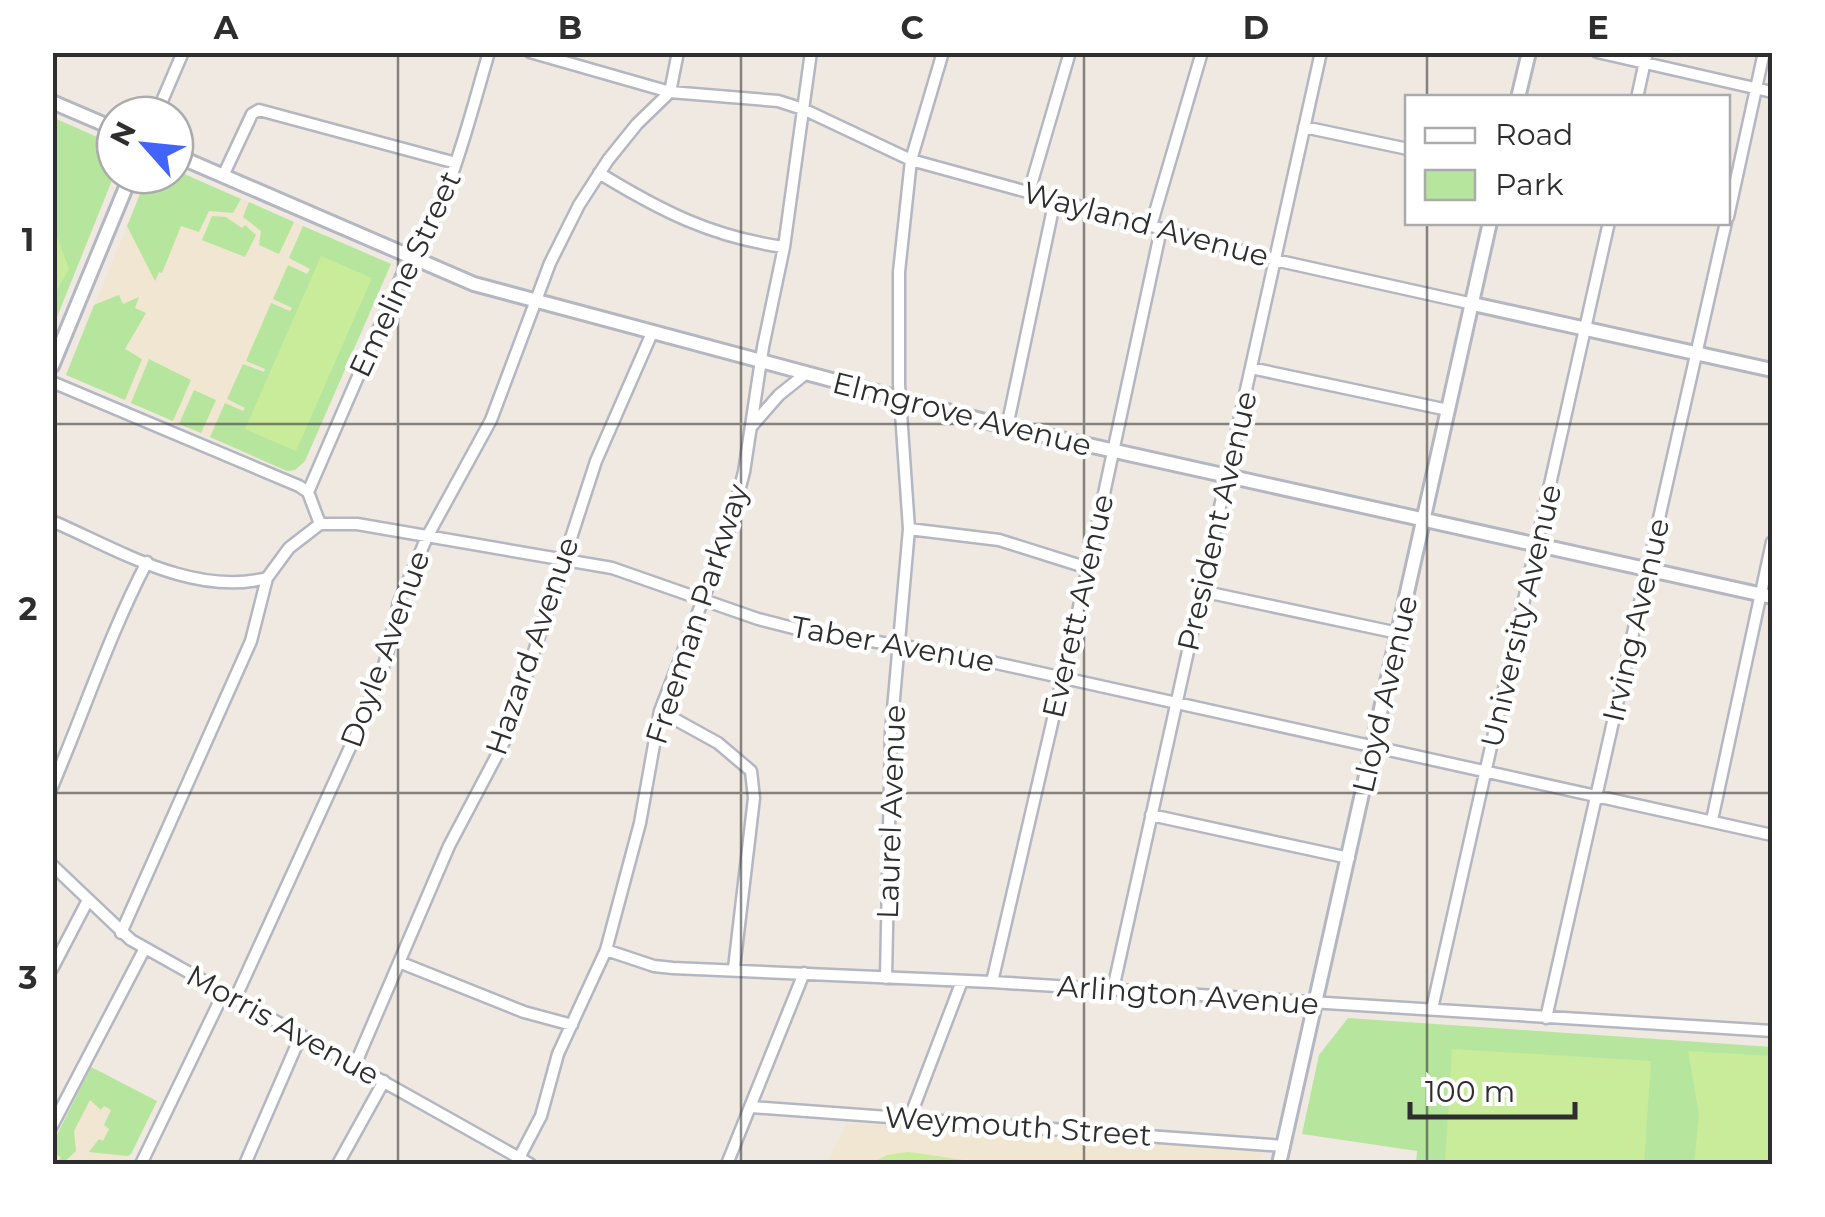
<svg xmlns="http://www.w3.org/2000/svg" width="1825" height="1217" font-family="Montserrat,sans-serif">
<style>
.education{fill:#f0e6d1}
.green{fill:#b6e59e}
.pitch{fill:#c9ec9a}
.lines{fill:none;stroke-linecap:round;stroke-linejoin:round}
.minor-casing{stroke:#b4b7c1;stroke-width:15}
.tertiary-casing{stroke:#b4b7c1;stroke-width:18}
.minor{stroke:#fff;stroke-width:10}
.tertiary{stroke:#fff;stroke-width:12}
.grid{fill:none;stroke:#2e2e2e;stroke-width:2.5;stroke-opacity:0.55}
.labels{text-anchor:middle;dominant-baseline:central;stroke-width:9;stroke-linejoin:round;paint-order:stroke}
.street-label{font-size:30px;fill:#2e2e2e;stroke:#fff}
.neatline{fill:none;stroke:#2e2e2e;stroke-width:4}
.grid-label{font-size:32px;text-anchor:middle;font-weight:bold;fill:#2e2e2e}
</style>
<rect width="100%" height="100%" fill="#efe9e1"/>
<path class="education" d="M 175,170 L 391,264 L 305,461 L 295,470 L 287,471 L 66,375 L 148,175 L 175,175 Z
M 91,1067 L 157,1101 L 126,1164 L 53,1164 L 52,1143 Z
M 847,1123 L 1263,1149 L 1260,1164 L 826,1164 Z"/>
<path class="green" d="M 52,117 L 115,145 L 115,173 L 53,327 Z
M 175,170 L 241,199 L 233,213 L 209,211 L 199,232 L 181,226 L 162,273 L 159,272 L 155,281 L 127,226 L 148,175 L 175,175 Z
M 249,202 L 294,222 L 279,254 L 259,245 L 261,231 L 243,217 Z
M 212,216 L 226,217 L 242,228 L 245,225 L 256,235 L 245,257 L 202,240 Z
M 303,226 L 391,264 L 305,461 L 295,470 L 287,471 L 210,437 L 225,403 L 243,411 L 245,408 L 227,399 L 243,364 L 264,372 L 265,369 L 246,361 L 271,303 L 290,311 L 292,308 L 273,299 L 288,265 L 307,274 L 310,269 L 289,258 Z
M 119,295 L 123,304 L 139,297 L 135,308 L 146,313 L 125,349 L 142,359 L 125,400 L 66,375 L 94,305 Z
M 149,359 L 191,380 L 173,421 L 131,403 Z
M 194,390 L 216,400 L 201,433 L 179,424 Z
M 1348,1018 L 1772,1047 L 1772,1164 L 1416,1164 L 1417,1151 L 1302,1134 L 1319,1055 Z
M 91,1067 L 157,1101 L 131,1154 L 127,1156 L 89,1152 L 99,1139 L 103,1141 L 109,1129 L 104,1125 L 111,1110 L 104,1106 L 101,1110 L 90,1100 L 74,1131 L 76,1151 L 62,1164 L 57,1164 L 61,1157 L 53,1153 L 53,1143 Z"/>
<path class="pitch" d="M 52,223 L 69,269 L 53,297 L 52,297 Z
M 321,256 L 372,278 L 296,451 L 245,429 Z
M 1452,1049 L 1651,1061 L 1644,1164 L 1445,1164 Z
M 1688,1051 L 1772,1056 L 1772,1164 L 1694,1164 L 1699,1114 Z
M 907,1152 L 917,1153 L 989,1164 L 870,1164 L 887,1155 Z"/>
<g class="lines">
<defs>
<path id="minor" d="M 530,52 L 670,92 L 778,101 L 803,109 L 911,160 L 1275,260 L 1473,304
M 1597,52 L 1772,92
M 1637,98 L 1647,52
M 156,115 L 183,52
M 1304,127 L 1408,149
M 599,173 C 661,211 712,237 784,247
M 223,176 L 252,114 L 259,110 L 456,163
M 1029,192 L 1070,52
M 1728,217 L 1764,52
M 1151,226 L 1202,52
M 1251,368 L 1448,410
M 52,382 L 299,486 L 308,492 L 320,524
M 751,427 L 779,395 L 804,375
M 1007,427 L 1055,199
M 308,492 L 405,268 C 450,205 467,126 489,52
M 52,521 C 117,549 193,597 267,578
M 320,524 L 357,524 L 612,568 L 758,619 L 801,630 L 960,655 L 1772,835
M 909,529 L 999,540 L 1088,568
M 1201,591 L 1398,633
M 660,711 L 718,743 L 751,771 L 754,798 L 734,968
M 52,787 C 84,712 109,635 147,562
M 1151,815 L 1349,858
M 1712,820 L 1772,542
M 52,865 L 131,940 L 530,1164
M 121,933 L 251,641 L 267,578 L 289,548 L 320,524
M 606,950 L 654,966 L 673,968 L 992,982 L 1772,1031
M 399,962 L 524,1012 L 572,1025
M 52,969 L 88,900
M 886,978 L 891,732 L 909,529 L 899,384 L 899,272 L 911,160 L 943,52
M 992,982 L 1088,568 L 1161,229
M 1113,989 L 1321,52
M 235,999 L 358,730 L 385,662 L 399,602 L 427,537 L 491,420 L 550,263 L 579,205 L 608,160 L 637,124 L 670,92 L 678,52
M 1432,1009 L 1609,222
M 1546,1018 L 1726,222
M 355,1065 L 449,846 L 506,738 L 596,461 L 652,333
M 751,1107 L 1284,1146
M 910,1117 L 962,981
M 52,1126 L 145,948
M 519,1158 L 541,1116 L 558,1054 L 606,950 L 640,823 L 660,711 L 726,540 L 744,472 L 763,347 L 784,247 L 811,52
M 141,1164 L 224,992
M 245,1164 L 301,1035
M 338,1164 L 384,1081
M 727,1164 L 804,973"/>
<path id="tertiary" d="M 1518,98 L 1529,52
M 52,102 L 115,129
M 175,155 L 474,284 L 1007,427 L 1772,597
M 1473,304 L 1772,370
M 52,366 L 131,175
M 1279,1164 L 1490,222"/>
</defs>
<use href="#minor" class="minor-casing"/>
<use href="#tertiary" class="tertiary-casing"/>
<use href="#minor" class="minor"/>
<use href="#tertiary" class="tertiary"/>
</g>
<path class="grid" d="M 398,52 L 398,1164M 741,52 L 741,1164M 1084,52 L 1084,1164M 1427,52 L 1427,98M 1427,222 L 1427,1164M 52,424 L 1772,424M 52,793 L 1772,793"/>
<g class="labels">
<g class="street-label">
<text transform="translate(1146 224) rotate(15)">Wayland Avenue</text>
<text transform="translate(405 274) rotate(-65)">Emeline Street</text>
<text transform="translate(962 414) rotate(14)">Elmgrove Avenue</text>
<text transform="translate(1217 521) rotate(-77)">President Avenue</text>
<text transform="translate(1078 606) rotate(-77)">Everett Avenue</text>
<text transform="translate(697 614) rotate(-72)">Freeman Parkway</text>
<text transform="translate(1521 616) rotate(-77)">University Avenue</text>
<text transform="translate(1636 620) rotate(-77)">Irving Avenue</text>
<text transform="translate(893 644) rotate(10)">Taber Avenue</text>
<text transform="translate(532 646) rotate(-71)">Hazard Avenue</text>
<text transform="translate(385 649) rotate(-70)">Doyle Avenue</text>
<text transform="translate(1385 694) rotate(-77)">Lloyd Avenue</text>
<text transform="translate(891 812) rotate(-88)">Laurel Avenue</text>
<text transform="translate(1188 995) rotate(4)">Arlington Avenue</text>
<text transform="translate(283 1025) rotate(29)">Morris Avenue</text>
<text transform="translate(1018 1126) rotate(4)">Weymouth Street</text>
</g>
</g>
<rect width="1825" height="1217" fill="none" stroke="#ffffff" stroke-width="110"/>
<rect x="1405" y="95" width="325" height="130" fill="#ffffff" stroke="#ababab" stroke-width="2.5"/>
<rect x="1425" y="128" width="50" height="15" fill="#ffffff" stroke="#ababab" stroke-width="2.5"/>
<text x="1495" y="145" font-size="30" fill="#2e2e2e">Road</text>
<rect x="1425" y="170" width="50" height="30" fill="#b6e59e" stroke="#ababab" stroke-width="2.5"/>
<text x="1495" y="195" font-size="30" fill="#2e2e2e">Park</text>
<g transform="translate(145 145) rotate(297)"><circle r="48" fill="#ffffff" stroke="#ababab" stroke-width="2.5"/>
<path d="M0-8L18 38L0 25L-18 38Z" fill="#4264fb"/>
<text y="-15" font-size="28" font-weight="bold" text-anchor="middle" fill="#2e2e2e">N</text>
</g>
<path d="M1410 1102v15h165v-15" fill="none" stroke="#2e2e2e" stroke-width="5"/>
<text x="1425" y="1102" font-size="30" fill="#2e2e2e" stroke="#ffffff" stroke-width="8" paint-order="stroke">100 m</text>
<rect x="55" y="55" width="1715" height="1107" class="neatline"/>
<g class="grid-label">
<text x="226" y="39">A</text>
<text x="570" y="39">B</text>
<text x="912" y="39">C</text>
<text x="1256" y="39">D</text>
<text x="1598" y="39">E</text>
<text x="28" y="251">1</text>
<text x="28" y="620">2</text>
<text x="28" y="989">3</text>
</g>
</svg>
